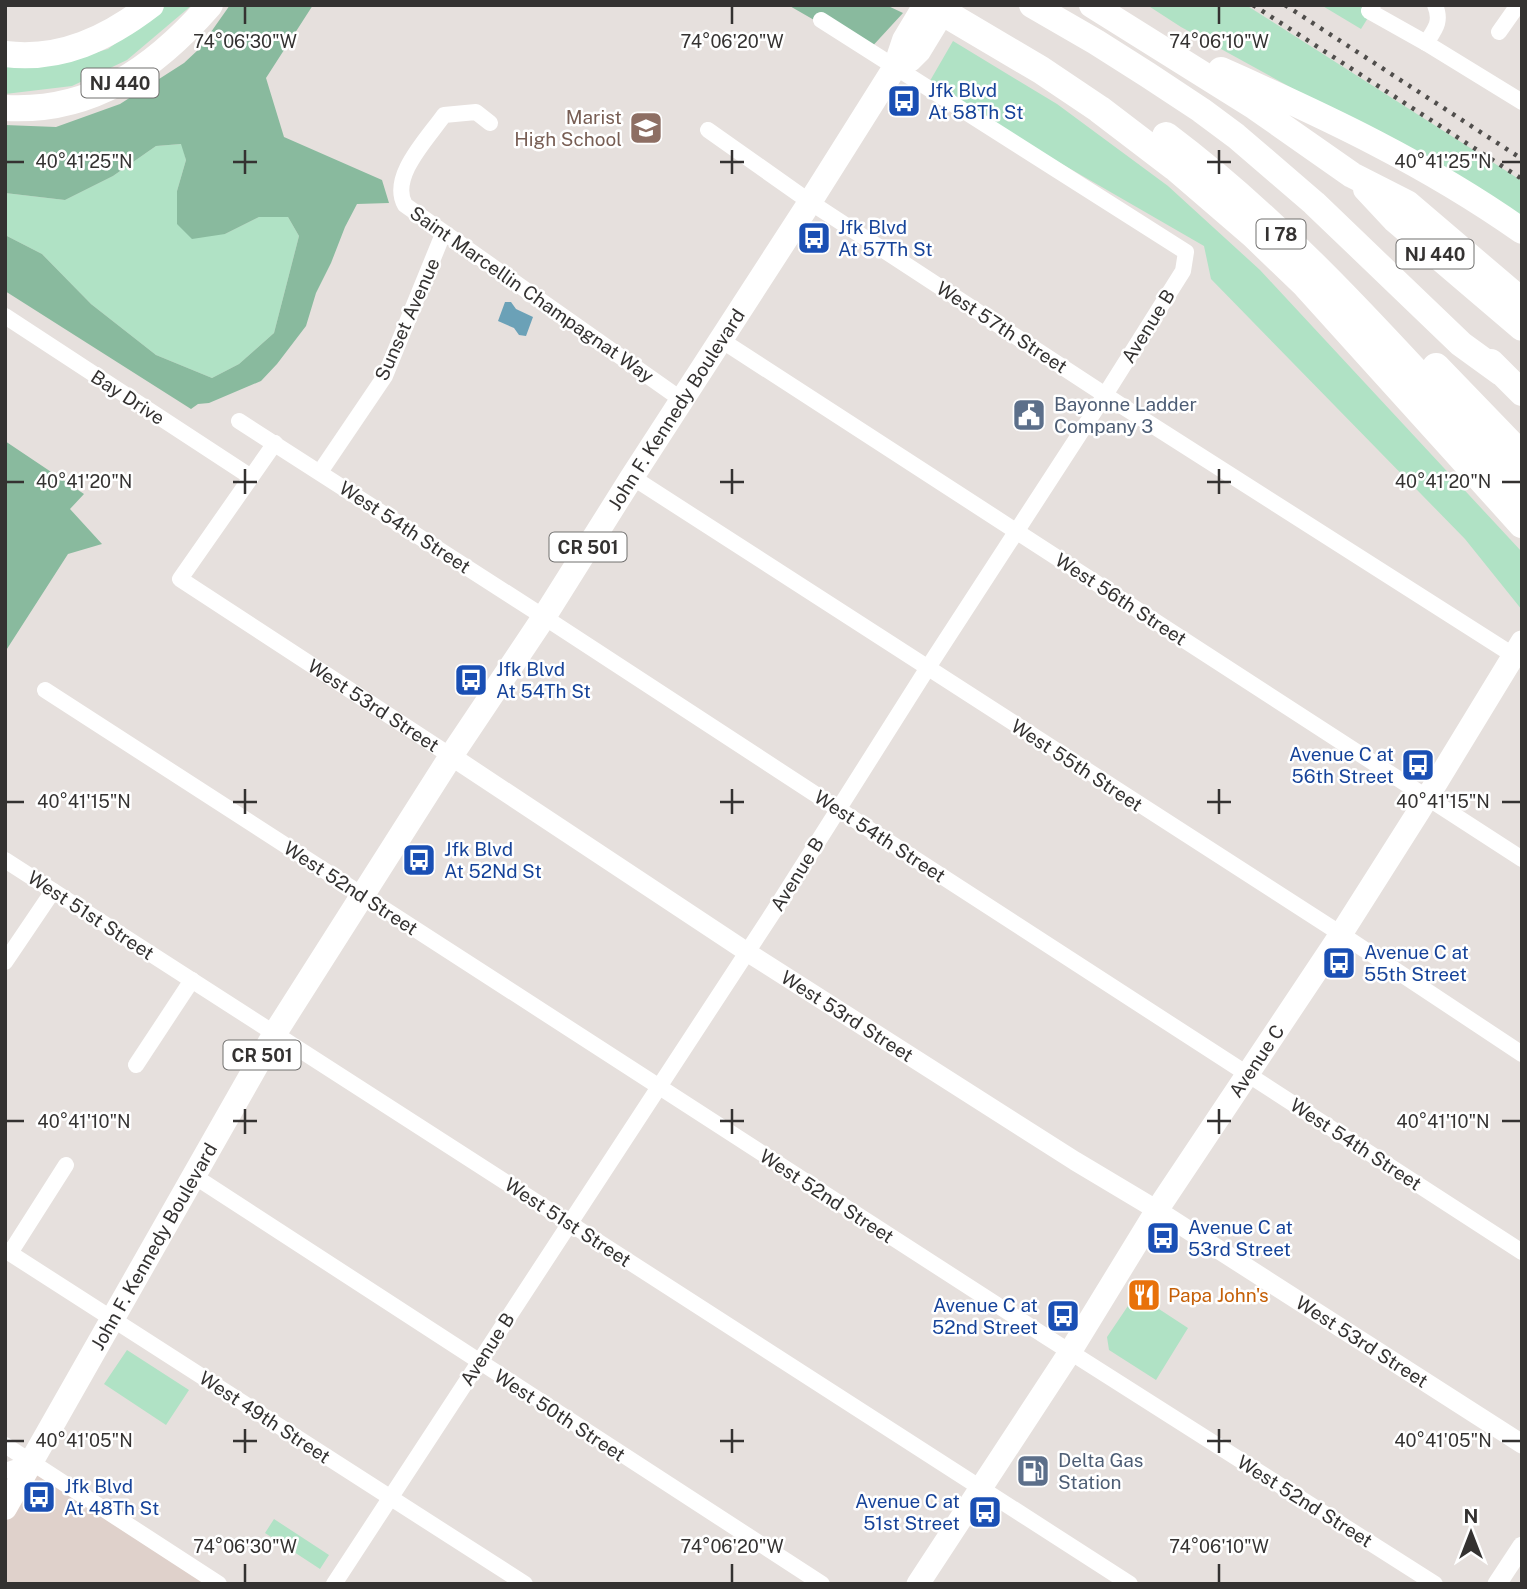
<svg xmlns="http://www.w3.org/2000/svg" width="1527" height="1589" font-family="'Public Sans',sans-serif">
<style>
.built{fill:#dfd1cb}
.green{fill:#b0e2c5}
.forest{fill:#89ba9e}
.water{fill:#6ba1b7}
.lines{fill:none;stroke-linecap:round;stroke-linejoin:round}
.minor{stroke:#fff;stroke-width:16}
.tertiary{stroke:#fff;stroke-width:19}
.secondary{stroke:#fff;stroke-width:23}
.primary{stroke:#fff;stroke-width:24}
.trunk{stroke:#fff;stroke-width:26}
.motorway{stroke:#fff;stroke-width:28}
.rail{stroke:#504e4c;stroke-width:4.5;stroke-dasharray:3.5 7;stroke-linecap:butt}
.ticks{fill:none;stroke:#343231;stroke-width:2.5}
.labels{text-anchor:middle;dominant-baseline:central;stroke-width:5;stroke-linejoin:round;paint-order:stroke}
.shield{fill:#fff;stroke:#71706f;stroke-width:2}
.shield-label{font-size:18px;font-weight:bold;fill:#343231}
.transit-label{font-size:19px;fill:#164399;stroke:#fff;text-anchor:start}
.education-label{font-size:19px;fill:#785e54;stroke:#fff;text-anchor:end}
.street-label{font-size:19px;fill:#343231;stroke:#fff}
.service-label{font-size:19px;fill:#4e5e75;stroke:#fff;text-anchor:start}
.food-label{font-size:19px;fill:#c56008;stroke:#fff;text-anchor:start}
.ticks-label{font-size:18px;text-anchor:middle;fill:#343231;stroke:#fff;stroke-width:5;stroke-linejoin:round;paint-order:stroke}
</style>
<rect width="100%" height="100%" fill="#e6e0dd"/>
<path class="built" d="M 32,1462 L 219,1584 L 5,1584 L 5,1508 Z"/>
<path class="green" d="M 166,5 L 192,5 L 127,60 L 72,86 L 5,94 L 5,64 L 52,65 L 108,49 Z
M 1147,5 L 1246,5 L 1522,181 L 1522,223 L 1454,177 L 1181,27 Z
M 1321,5 L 1376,5 L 1361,29 Z
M 953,41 L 1057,104 L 1168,186 L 1260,270 L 1522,552 L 1522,610 L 1465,539 L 1211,279 L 1204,246 L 927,86 Z
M 182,144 L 186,160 L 177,191 L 225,234 L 259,217 L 288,217 L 299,236 L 274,333 L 239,364 L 212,378 L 156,355 L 91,304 L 42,254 L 5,235 L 5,193 L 65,200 L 113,176 L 156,146 Z
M 1136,1294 L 1188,1328 L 1156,1380 L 1109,1350 L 1107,1337 Z
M 127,1350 L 189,1390 L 166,1425 L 104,1384 Z
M 274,1519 L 329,1555 L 320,1569 L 265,1533 Z"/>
<path class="forest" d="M 230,5 L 313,5 L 266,78 L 284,137 L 382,180 L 389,203 L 357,204 L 345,227 L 331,263 L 316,293 L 306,326 L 277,364 L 261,381 L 209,403 L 198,404 L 191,409 L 5,291 L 5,235 L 42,254 L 91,304 L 156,355 L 212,378 L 239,364 L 274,333 L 299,236 L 288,217 L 259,217 L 225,234 L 192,239 L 177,224 L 177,191 L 186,160 L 181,144 L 156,146 L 113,176 L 65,200 L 5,193 L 5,125 L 56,127 L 120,104 L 184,63 L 199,49 Z
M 788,5 L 886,5 L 903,13 L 868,51 Z
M 5,441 L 84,494 L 70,509 L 102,544 L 68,554 L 5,652 Z"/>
<path class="water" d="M 505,302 L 511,302 L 516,309 L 533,317 L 526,336 L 519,335 L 514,328 L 498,321 Z"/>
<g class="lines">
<g class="minor">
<path d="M 1373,5 L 1369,11 L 1426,43 L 1522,102"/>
<path d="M 1499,32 L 1518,5"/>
<path d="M 1426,43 C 1435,29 1442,22 1435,5"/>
<path d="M 490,123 L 476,112 L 444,115 C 428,138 389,177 405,205 L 682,400"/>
<path d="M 708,130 L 810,202 L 1119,404 L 1513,655"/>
<path d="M 5,316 L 251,477"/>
<path d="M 721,340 L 1522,859"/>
<path d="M 239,421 L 544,617 L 838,809 L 1522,1252"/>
<path id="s1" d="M 275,443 L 180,579 L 451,756"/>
<path d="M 320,472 L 385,376 L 443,234"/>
<path d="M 632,477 L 1341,934 L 1522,1054"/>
<path d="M 45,690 L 1045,1336 L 1435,1584"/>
<path d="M 5,860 L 1130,1584"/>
<path d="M 5,962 L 53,891"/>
<path d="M 136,1065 L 192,980"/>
<path d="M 194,1176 L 822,1584"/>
<path d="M 5,1250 L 525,1584"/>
<path d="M 10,1253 L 66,1165"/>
<path d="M 5,1445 L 219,1584"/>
<path d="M 5,1471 L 32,1462"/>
<path d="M 334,1584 L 774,911 L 927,669 L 1105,395 L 1183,271 L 1186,252 L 821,20"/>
</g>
<g class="tertiary">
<path id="s2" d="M 451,756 L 747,952 L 1075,1161 L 1157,1210 L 1522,1444"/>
<path d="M 1497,1584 L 1522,1546"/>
</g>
<path class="secondary" id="s3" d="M 918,1584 L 1070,1352 L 1157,1210 L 1341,934 L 1419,811 L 1522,642"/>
<g class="primary">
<path d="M 895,67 L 910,60 L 919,51 L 947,5"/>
<path id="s4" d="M 5,1508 L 275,1033 L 451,756 L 544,617 L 632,477 L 810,202 L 895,67 L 904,40 L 925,5"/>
</g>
<path class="trunk" d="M 1032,5 L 1096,42 L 1148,75 L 1201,110 L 1236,136 L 1314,203 L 1461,344 L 1501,373
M 1092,5 L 1255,107 L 1352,175 L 1407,203 L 1522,301
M 5,54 C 61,61 108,38 151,5
M 1221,70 C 1327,117 1427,164 1522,231
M 5,108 C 92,113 155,68 210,5
M 1366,189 L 1394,219 L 1522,328
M 1491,362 L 1522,393"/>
<path class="motorway" d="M 931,5 L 1041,70 L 1099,109 L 1175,167 L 1254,235 L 1306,285 L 1522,524
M 1166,136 C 1299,236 1408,365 1522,487
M 1436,367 L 1522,456"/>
<path class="rail" d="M 1253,5 L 1522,179
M 1285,5 L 1522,159"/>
</g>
<path class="ticks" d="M 245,7 L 245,24M 732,7 L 732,24M 1219,7 L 1219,24M 245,150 L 245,174M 732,150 L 732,174M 1219,150 L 1219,174M 7,162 L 24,162M 233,162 L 257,162M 720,162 L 744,162M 1207,162 L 1231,162M 1502,162 L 1520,162M 245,469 L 245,494M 732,469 L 732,494M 1219,469 L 1219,494M 7,482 L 24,482M 233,482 L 257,482M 720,482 L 744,482M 1207,482 L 1231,482M 1502,482 L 1520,482M 245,789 L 245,814M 732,789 L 732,814M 1219,789 L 1219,814M 7,802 L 24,802M 233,802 L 257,802M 720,802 L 744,802M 1207,802 L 1231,802M 1502,802 L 1520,802M 245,1109 L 245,1134M 732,1109 L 732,1134M 1219,1109 L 1219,1134M 7,1121 L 24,1121M 233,1121 L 257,1121M 720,1121 L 744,1121M 1207,1121 L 1231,1121M 1502,1121 L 1520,1121M 245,1429 L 245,1453M 732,1429 L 732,1453M 1219,1429 L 1219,1453M 7,1441 L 24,1441M 233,1441 L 257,1441M 720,1441 L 744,1441M 1207,1441 L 1231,1441M 1502,1441 L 1520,1441M 245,1564 L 245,1582M 732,1564 L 732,1582M 1219,1564 L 1219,1582"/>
<defs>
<symbol id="bus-square" viewBox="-11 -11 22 22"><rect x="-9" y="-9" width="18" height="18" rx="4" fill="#1a4fb4" stroke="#fff"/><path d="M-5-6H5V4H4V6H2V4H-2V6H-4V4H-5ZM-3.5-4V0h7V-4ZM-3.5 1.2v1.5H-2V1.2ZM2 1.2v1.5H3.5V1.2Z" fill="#fff"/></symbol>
<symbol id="school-square" viewBox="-11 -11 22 22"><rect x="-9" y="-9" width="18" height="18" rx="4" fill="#8d6e63" stroke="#fff"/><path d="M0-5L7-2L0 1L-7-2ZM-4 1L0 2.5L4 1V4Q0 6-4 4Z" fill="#fff"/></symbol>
<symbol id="civic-square" viewBox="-11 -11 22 22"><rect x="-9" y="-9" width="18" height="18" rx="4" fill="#5c6f8a" stroke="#fff"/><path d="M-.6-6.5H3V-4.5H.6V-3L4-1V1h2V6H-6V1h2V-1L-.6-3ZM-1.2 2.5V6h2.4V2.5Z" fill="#fff"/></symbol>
<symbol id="restaurant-square" viewBox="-11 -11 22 22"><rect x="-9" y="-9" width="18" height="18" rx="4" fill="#e8710a" stroke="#fff"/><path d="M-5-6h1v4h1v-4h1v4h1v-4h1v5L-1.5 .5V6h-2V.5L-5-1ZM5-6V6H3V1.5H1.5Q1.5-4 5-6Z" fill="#fff"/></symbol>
<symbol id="fuel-square" viewBox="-11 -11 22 22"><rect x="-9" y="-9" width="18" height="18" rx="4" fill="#5c6f8a" stroke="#fff"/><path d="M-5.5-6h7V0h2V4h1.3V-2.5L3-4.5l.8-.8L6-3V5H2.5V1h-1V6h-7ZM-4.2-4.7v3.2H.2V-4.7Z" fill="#fff"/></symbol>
</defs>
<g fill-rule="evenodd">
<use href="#bus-square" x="885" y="82" width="38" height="38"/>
<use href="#school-square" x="627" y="109" width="38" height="38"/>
<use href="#bus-square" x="795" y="219" width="38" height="38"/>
<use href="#civic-square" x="1010" y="396" width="38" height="38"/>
<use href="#bus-square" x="452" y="661" width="38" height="38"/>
<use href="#bus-square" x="1399" y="746" width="38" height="38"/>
<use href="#bus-square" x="400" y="841" width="38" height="38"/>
<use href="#bus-square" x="1320" y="944" width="38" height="38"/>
<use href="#bus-square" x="1144" y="1219" width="38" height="38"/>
<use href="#restaurant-square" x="1125" y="1276" width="38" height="38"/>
<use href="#bus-square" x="1044" y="1297" width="38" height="38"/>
<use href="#fuel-square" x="1014" y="1452" width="38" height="38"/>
<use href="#bus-square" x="20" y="1478" width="38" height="38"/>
<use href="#bus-square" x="966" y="1493" width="38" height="38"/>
</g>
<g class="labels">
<g class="shield">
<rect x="81.5" y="68.5" width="77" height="29" rx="5"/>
<rect x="1256.5" y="219.5" width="49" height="29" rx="5"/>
<rect x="1396.5" y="239.5" width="77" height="29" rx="5"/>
<rect x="549.5" y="532.5" width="77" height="29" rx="5"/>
<rect x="223.5" y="1040.5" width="77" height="29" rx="5"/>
</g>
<g class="shield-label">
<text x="120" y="83">NJ 440</text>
<text x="1281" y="234">I 78</text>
<text x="1435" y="254">NJ 440</text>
<text x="588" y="547">CR 501</text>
<text x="262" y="1055">CR 501</text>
</g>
<g class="transit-label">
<text x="928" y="90">Jfk Blvd<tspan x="928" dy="22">At 58Th St</tspan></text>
<text x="838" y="227">Jfk Blvd<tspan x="838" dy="22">At 57Th St</tspan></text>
<text x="496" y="669">Jfk Blvd<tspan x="496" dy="22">At 54Th St</tspan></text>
<text x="1394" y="754" text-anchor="end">Avenue C at<tspan x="1394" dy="22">56th Street</tspan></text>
<text x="444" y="849">Jfk Blvd<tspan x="444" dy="22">At 52Nd St</tspan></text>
<text x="1364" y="952">Avenue C at<tspan x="1364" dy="22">55th Street</tspan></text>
<text x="1188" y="1227">Avenue C at<tspan x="1188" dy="22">53rd Street</tspan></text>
<text x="1038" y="1305" text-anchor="end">Avenue C at<tspan x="1038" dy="22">52nd Street</tspan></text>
<text x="64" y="1486">Jfk Blvd<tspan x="64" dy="22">At 48Th St</tspan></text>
<text x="960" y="1501" text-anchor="end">Avenue C at<tspan x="960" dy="22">51st Street</tspan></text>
</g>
<g class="education-label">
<text x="622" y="117">Marist<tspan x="622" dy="22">High School</tspan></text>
</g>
<g class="street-label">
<text transform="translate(532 294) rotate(35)">Saint Marcellin Champagnat Way</text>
<text transform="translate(407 319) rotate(-66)">Sunset Avenue</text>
<text transform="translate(1148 326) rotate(-58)">Avenue B</text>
<text transform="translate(1002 327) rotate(33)">West 57th Street</text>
<text transform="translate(128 397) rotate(33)">Bay Drive</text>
<text stroke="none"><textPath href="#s4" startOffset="1288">John F. Kennedy Boulevard</textPath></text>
<text transform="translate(405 527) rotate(33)">West 54th Street</text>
<text transform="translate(1121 599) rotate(33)">West 56th Street</text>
<text stroke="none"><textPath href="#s1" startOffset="397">West 53rd Street</textPath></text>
<text transform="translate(1077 765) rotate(33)">West 55th Street</text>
<text transform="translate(880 836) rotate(33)">West 54th Street</text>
<text transform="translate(797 874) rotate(-58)">Avenue B</text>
<text transform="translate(351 888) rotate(33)">West 52nd Street</text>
<text transform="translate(91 915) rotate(33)">West 51st Street</text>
<text stroke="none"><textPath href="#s2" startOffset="474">West 53rd Street</textPath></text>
<text stroke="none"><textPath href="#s3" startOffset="623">Avenue C</textPath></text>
<text transform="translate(1356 1144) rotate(33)">West 54th Street</text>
<text transform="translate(827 1196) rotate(33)">West 52nd Street</text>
<text transform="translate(568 1222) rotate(33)">West 51st Street</text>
<text stroke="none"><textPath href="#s4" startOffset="301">John F. Kennedy Boulevard</textPath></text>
<text stroke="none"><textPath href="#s2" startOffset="1083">West 53rd Street</textPath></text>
<text transform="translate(487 1349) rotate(-57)">Avenue B</text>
<text transform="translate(560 1415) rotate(33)">West 50th Street</text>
<text transform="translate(265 1417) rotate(33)">West 49th Street</text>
<text transform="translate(1305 1501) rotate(32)">West 52nd Street</text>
</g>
<g class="service-label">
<text x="1054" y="404">Bayonne Ladder<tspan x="1054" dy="22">Company 3</tspan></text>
<text x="1058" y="1460">Delta Gas<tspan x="1058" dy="22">Station</tspan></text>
</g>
<g class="food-label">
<text x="1168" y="1295">Papa John's</text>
</g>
</g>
<g class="ticks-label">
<text x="245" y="48">74°06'30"W</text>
<text x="732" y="48">74°06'20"W</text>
<text x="1219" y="48">74°06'10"W</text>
<text x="84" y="168">40°41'25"N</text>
<text x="1443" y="168">40°41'25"N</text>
<text x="84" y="488">40°41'20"N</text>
<text x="1443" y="488">40°41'20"N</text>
<text x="84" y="808">40°41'15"N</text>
<text x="1443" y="808">40°41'15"N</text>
<text x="84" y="1128">40°41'10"N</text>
<text x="1443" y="1128">40°41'10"N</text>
<text x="84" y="1447">40°41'05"N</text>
<text x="1443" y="1447">40°41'05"N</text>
<text x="245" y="1553">74°06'30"W</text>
<text x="732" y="1553">74°06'20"W</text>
<text x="1219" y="1553">74°06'10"W</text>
</g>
<rect width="1527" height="1589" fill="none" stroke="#343231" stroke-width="14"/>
<g transform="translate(1471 1533)" stroke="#ffffff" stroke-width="5" paint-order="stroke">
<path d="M0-5L12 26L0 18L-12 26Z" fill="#343231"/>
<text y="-10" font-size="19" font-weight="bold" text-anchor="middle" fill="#343231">N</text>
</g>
</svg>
